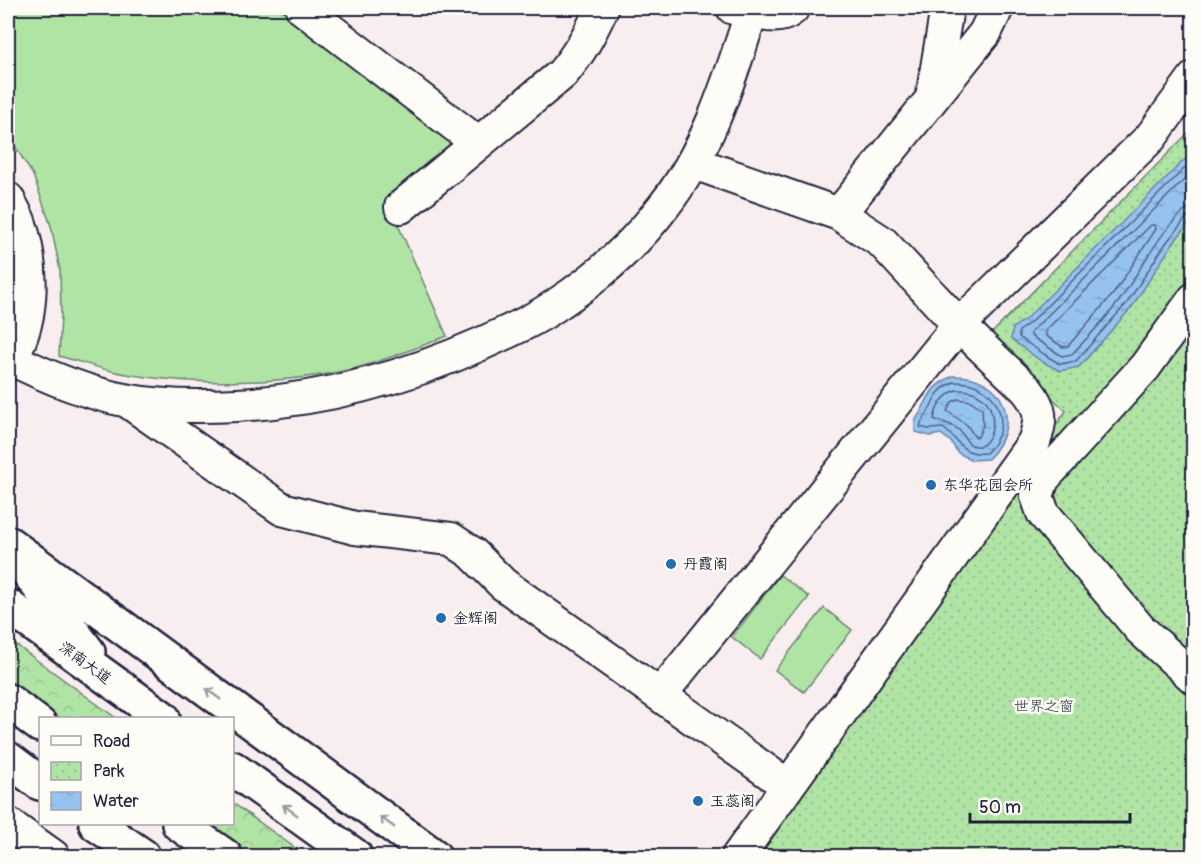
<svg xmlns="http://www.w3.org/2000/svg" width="1201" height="864" font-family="Pangolin,'LXGW WenKai TC',sans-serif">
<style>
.forest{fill:url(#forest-crowns);stroke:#698370;stroke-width:1.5}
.park{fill:url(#park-dots);stroke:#698370;stroke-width:1.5}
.garden{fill:#b0e4a5;stroke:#698370;stroke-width:1.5}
.water{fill:url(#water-ripples);stroke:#6783a7;stroke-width:1.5}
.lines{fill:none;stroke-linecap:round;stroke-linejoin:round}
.shore{stroke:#506283;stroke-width:1.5}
.minor-casing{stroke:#22223b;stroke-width:36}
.major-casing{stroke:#22223b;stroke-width:38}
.minor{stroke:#fdfcf7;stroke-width:32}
.major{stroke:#fdfcf7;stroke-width:33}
.oneway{stroke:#9a9aa2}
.poi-dot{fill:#1f6fb2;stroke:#fdfcf7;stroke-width:2}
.labels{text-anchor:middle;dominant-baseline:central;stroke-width:5;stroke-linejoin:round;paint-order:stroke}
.poi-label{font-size:15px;fill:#22223b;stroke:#fdfcf7;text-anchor:start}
.street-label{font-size:15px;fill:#22223b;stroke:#fdfcf7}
.park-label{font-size:15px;fill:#4d5c5b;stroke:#fdfcf7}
</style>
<defs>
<pattern id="forest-crowns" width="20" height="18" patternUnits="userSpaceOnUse" patternTransform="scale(1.5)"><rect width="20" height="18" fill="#b0e4a5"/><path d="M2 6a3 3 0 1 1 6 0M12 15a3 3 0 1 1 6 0" fill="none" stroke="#97c38f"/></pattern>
<pattern id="park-dots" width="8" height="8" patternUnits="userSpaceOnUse" patternTransform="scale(1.5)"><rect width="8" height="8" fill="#b0e4a5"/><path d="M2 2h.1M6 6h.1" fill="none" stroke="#97c38f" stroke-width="1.8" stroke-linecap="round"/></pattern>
<pattern id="water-ripples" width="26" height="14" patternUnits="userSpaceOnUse" patternTransform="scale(1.5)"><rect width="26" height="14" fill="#95c3ef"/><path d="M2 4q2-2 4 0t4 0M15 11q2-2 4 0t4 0" fill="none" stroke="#80a7ce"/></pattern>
</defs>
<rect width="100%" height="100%" fill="#f9eeef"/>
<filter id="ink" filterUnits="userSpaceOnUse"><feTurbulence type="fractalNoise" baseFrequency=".0167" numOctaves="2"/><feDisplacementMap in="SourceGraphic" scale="12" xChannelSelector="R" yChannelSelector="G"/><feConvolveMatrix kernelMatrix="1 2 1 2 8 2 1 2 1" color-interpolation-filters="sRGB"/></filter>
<g filter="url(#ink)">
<path class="forest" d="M 8,639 L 116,718 L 60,718 L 8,680 Z
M 233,803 L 306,856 L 250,856 L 205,824 L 232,824 Z"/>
<path class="park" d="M 1193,128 L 1193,856 L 756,856 L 1066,411 L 988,337 Z"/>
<path class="garden" d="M 8,8 L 279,8 L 455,144 L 388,202 L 447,336 C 416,348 384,361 352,369 C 283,385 186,386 116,372 C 97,368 78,361 59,356 L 61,315 L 60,270 L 51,226 L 33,175 L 8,135 Z
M 780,575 L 809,597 L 760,659 L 732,637 Z
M 824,608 L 852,630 L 804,692 L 775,670 Z"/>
<path class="water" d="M 1193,151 L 1193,218 L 1171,246 L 1132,307 L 1079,367 L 1060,371 L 1041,361 L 1011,339 L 1013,328 L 1027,318 Z
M 953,376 C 1004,374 1024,424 988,459 L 972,460 L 958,453 L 951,442 L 941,434 L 930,436 L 916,432 C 912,422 917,419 921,411 C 932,391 931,387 953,376 Z"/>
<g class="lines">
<path class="shore" d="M 1194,159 L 1031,322 L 1019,331 L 1019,337 L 1045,355 L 1060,364 L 1076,361 L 1127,303 L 1166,243 L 1187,217 L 1194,215
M 1194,170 L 1031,332 L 1031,336 L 1062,356 L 1072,354 C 1089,336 1107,318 1122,297 C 1135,279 1172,209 1194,207
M 1151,225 L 1155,225 L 1156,229 L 1114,293 L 1068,346 L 1063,347 L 1046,336 L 1045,331 Z
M 954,382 C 996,380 1017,424 986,453 C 960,455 961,441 943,428 L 929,429 L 920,427 C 921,420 924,419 927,414 C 936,397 935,391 954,382 Z
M 956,390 C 1006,387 997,450 975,446 C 966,445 965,435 959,430 C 949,422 943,423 934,419 C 937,405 943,396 956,390 Z
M 958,399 L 971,401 L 982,409 L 983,425 L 978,437 L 974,436 L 967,425 L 947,411 L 952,402 Z"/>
<defs>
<path id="minor" d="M 302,8 L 478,143
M 733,8 C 752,11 779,23 793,8
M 932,98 L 947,8
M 694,163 L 839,214 L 882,242 L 959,325 L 1027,390 C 1042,409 1042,419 1034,442 L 738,856
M 8,199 C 12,207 17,215 20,224 C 34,267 35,324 8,362
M 401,207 L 562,74 C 580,53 591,32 602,8
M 839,214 L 985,33 L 997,8
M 1194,299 L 1145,367 L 1043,479 L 1037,496 L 1043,513 L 1140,629 L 1194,678
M 10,358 C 47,377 83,392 124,400 C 161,407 200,407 237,405 C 324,400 402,379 481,344 C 507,332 533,321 556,305 C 596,279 634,245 663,207 C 709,149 729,80 752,11
M 130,403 L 282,509 L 355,528 L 451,539 L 472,553 L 503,584 L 788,786
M 660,695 L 959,325 L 1151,137 L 1194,78
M 8,824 L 53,856"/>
<path id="major" d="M 8,543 L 434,856
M 25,568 L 88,652
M 8,606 L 163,718
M 8,701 L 40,725
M 8,759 L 40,783
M 232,768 L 355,856
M 96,824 L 143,856
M 179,824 L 225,856"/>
</defs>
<use href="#minor" class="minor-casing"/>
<use href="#major" class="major-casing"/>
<use href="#minor" class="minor"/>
<use href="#major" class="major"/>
</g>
<defs><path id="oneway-shaft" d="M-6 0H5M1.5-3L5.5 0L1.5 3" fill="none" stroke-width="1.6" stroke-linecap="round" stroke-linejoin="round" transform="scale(1.5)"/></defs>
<g class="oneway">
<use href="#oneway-shaft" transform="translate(213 694) rotate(-144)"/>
<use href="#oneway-shaft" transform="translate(290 810) rotate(-144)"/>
<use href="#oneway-shaft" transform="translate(387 822) rotate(-144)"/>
</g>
</g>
<g class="poi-dot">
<circle cx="931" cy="485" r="6"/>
<circle cx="671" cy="564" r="6"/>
<circle cx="441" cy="618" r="6"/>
<circle cx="698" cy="801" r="6"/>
</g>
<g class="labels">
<g class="poi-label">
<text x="943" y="485">东华花园会所</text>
<text x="683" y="564">丹霞阁</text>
<text x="453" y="618">金辉阁</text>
<text x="710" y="801">玉蕊阁</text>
</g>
<g class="street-label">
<text transform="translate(85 663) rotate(36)">深南大道</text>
</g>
<g class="park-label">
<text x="1044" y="706">世界之窗</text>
</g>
</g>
<rect width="1201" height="864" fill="none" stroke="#fdfcf7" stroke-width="30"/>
<rect x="15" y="15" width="1171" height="834" fill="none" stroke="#22223b" stroke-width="2" filter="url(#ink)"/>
<rect x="39" y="717" width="195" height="108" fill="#fdfcf7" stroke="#a5a5ac" stroke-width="1.5"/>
<rect x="51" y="736" width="30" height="9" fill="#fdfcf7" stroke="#a5a5ac" stroke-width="1.5"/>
<text x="93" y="747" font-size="18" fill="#22223b">Road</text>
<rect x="51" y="762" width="30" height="18" fill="url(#park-dots)" stroke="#a5a5ac" stroke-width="1.5"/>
<text x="93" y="777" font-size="18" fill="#22223b">Park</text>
<rect x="51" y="792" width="30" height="18" fill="url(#water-ripples)" stroke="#a5a5ac" stroke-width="1.5"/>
<text x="93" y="807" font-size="18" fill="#22223b">Water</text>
<path d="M970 813v9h160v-9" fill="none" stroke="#22223b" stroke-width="3"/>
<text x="979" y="813" font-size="18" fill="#22223b" stroke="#fdfcf7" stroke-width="4.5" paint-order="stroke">50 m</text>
</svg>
